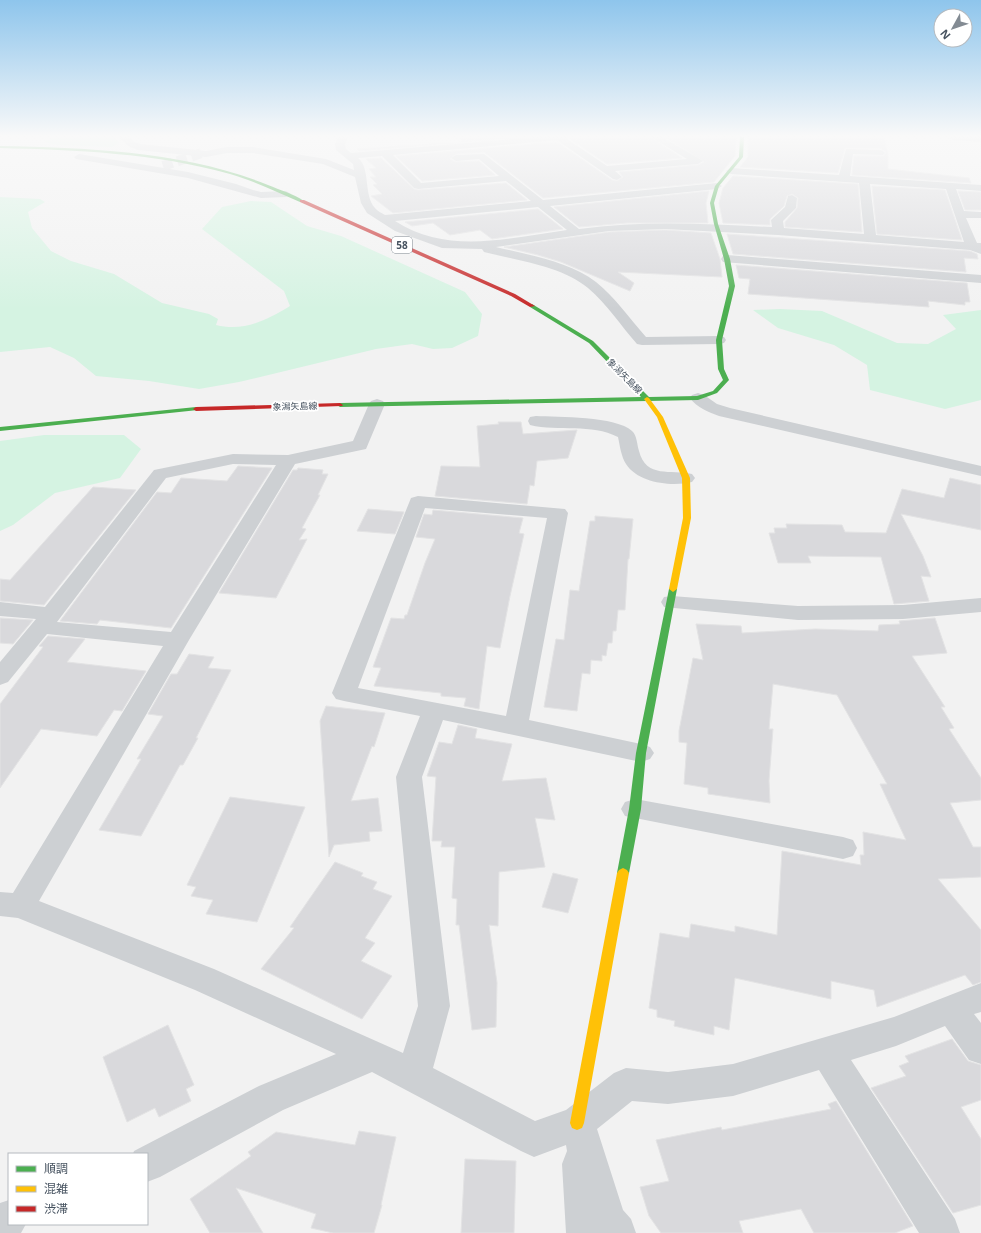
<svg xmlns="http://www.w3.org/2000/svg" width="981" height="1233" font-family="'Open Sans','Noto Sans JP',sans-serif">
<style>
.green{fill:#d5f3e2}
.building{fill:#d9d9dc;stroke:#e3e3e4}
.lines{fill:none;stroke-linecap:round;stroke-linejoin:round}
.street-tunnel{stroke:#d0d2d5;stroke-width:10;stroke-dasharray:10 5;stroke-linecap:butt}
.street{fill:#cdd0d3;fill-rule:evenodd}
.fast{fill:#4caf50;fill-rule:evenodd}
.slow{fill:#ffc107;fill-rule:evenodd}
.jam{fill:#c62828;fill-rule:evenodd}
.labels{text-anchor:middle;dominant-baseline:central;stroke-width:3.5;stroke-linejoin:round;paint-order:stroke}
.far-street-label{font-size:9px;fill:#475360;stroke:#fff}
.shield{fill:#fff;stroke:#7e8790;stroke-width:1}
.shield-label{font-size:10px;font-weight:bold;fill:#475360}
</style>
<rect width="100%" height="100%" fill="#f2f2f2"/>
<path class="green" d="M 56,137 L 115,137 L 119,143 L 112,147 L 58,145 L 44,142 Z
M 0,197 L 40,199 L 45,202 L 28,212 L 32,228 L 51,251 L 71,261 L 114,274 L 162,303 L 209,314 L 218,319 L 216,325 C 244,332 267,320 290,306 L 284,291 L 202,229 L 222,207 L 251,201 L 271,202 L 307,226 L 341,236 L 465,292 L 482,314 L 478,336 L 452,348 L 433,349 L 412,344 L 376,349 L 239,382 L 199,389 L 149,381 L 96,376 L 74,358 L 50,347 L 0,352 Z
M 780,309 L 822,311 L 897,343 L 928,344 L 956,329 L 943,315 L 981,310 L 981,400 L 945,409 L 870,390 L 867,365 L 834,345 L 778,328 L 753,310 Z
M 44,435 L 124,435 L 141,449 L 120,478 L 55,493 L 13,525 L 0,531 L 0,441 Z"/>
<path class="building" d="M 458,137 L 519,137 L 359,151 L 357,149 L 464,142 Z
M 571,137 L 650,137 L 682,158 L 607,164 L 570,139 Z
M 665,137 L 736,137 L 735,156 L 714,182 L 543,198 L 484,152 L 456,154 L 450,159 L 456,162 L 479,161 L 495,175 L 422,181 L 396,156 L 557,142 L 612,180 L 617,181 L 623,177 L 619,172 L 698,165 L 704,162 Z
M 748,137 L 884,137 L 888,155 L 888,169 L 969,178 L 971,183 L 852,175 L 854,156 L 884,156 L 886,152 L 880,148 L 845,148 L 838,173 L 740,167 L 748,157 Z
M 381,158 L 414,189 L 418,190 L 506,183 L 527,200 L 393,213 L 371,196 L 382,194 L 373,185 L 377,184 L 370,177 L 376,177 L 369,169 L 376,168 L 366,159 Z
M 733,176 L 858,184 L 862,232 L 785,227 L 785,222 L 797,208 L 798,198 L 792,194 L 787,196 L 784,206 L 770,219 L 770,225 L 723,223 L 719,203 L 723,188 Z
M 872,186 L 945,190 L 962,240 L 877,234 Z
M 709,191 L 706,203 L 708,223 L 627,223 L 579,227 L 554,207 Z
M 958,191 L 981,192 L 981,210 L 965,210 Z
M 538,209 L 563,229 L 492,239 L 480,230 L 450,235 L 433,223 L 412,226 L 405,222 Z
M 665,230 L 711,233 L 720,259 L 722,277 L 618,272 L 634,283 L 630,291 L 561,262 L 538,255 L 504,247 L 609,232 Z
M 727,234 L 970,251 L 977,254 L 978,259 L 964,258 L 966,272 L 733,254 Z
M 736,265 L 967,283 L 970,302 L 965,302 L 965,305 L 928,301 L 929,307 L 748,294 L 750,279 L 739,278 Z
M 498,422 L 521,422 L 523,434 L 577,430 L 568,458 L 537,461 L 534,486 L 530,485 L 527,504 L 435,496 L 441,466 L 480,467 L 477,426 L 499,424 Z
M 238,466 L 272,468 L 171,628 L 100,620 L 97,624 L 60,621 L 157,492 L 171,493 L 181,478 L 227,481 Z
M 298,468 L 323,470 L 322,474 L 328,474 L 318,495 L 320,495 L 302,528 L 306,529 L 299,540 L 307,539 L 276,598 L 219,593 L 293,470 L 297,470 Z
M 950,478 L 981,485 L 981,530 L 901,514 L 923,556 L 931,577 L 921,576 L 929,601 L 894,604 L 881,557 L 808,556 L 811,563 L 778,563 L 769,533 L 775,533 L 774,528 L 787,528 L 786,524 L 842,525 L 845,532 L 886,533 L 902,489 L 944,498 Z
M 93,487 L 136,490 L 44,605 L 0,601 L 0,579 L 10,580 Z
M 368,509 L 404,512 L 395,534 L 357,531 Z
M 433,510 L 523,518 L 519,533 L 524,534 L 510,596 L 500,648 L 487,646 L 479,709 L 464,706 L 466,698 L 441,696 L 441,693 L 374,686 L 381,668 L 373,667 L 391,618 L 404,619 L 405,615 L 407,615 L 425,563 L 435,539 L 416,537 L 424,514 L 432,515 Z
M 595,516 L 633,519 L 629,559 L 628,559 L 625,610 L 618,610 L 616,631 L 613,631 L 612,643 L 608,643 L 606,656 L 602,655 L 602,661 L 591,660 L 590,674 L 582,673 L 577,711 L 544,707 L 556,639 L 564,640 L 570,590 L 579,591 L 590,521 L 595,521 Z
M 0,618 L 33,620 L 13,644 L 0,643 Z
M 935,618 L 947,653 L 912,656 L 945,707 L 941,707 L 954,728 L 949,729 L 981,778 L 981,800 L 950,803 L 973,847 L 981,847 L 981,877 L 938,879 L 981,930 L 981,982 L 973,985 L 965,975 L 877,1007 L 874,990 L 831,981 L 831,999 L 735,978 L 729,1030 L 714,1026 L 714,1035 L 674,1026 L 675,1021 L 657,1017 L 657,1010 L 649,1008 L 660,933 L 689,938 L 691,924 L 735,932 L 735,926 L 777,935 L 782,851 L 861,865 L 860,855 L 864,855 L 863,832 L 906,840 L 880,784 L 887,784 L 837,695 L 773,684 L 769,729 L 773,729 L 769,781 L 770,803 L 708,794 L 708,788 L 684,784 L 687,743 L 679,742 L 679,731 L 693,658 L 703,660 L 696,624 L 741,626 L 742,633 L 815,629 L 878,631 L 879,625 L 900,624 L 899,621 Z
M 48,636 L 85,639 L 67,662 L 146,671 L 122,711 L 114,710 L 97,736 L 41,729 L 0,788 L 0,704 L 43,647 L 39,646 Z
M 189,654 L 214,657 L 208,668 L 231,670 L 196,738 L 198,738 L 183,765 L 180,765 L 141,836 L 99,830 L 141,759 L 137,759 L 163,716 L 148,714 L 171,674 L 177,674 Z
M 326,706 L 385,713 L 374,747 L 372,746 L 351,801 L 378,798 L 382,831 L 369,832 L 370,841 L 334,845 L 329,857 L 320,721 Z
M 458,725 L 477,729 L 475,738 L 512,744 L 502,781 L 546,778 L 555,820 L 535,818 L 545,867 L 499,872 L 498,926 L 489,925 L 497,983 L 496,1027 L 472,1030 L 459,925 L 456,925 L 457,899 L 452,898 L 455,847 L 441,847 L 442,841 L 432,841 L 436,777 L 427,776 L 439,742 L 452,744 Z
M 230,797 L 305,807 L 257,922 L 206,914 L 213,900 L 191,896 L 196,887 L 187,885 Z
M 335,862 L 363,873 L 361,876 L 377,882 L 373,889 L 392,896 L 365,938 L 375,943 L 361,961 L 392,976 L 362,1019 L 261,969 L 294,928 L 290,927 Z
M 553,873 L 578,879 L 568,913 L 542,907 Z
M 168,1025 L 194,1085 L 186,1089 L 191,1101 L 159,1117 L 155,1108 L 127,1122 L 103,1057 Z
M 952,1039 L 968,1061 L 981,1065 L 981,1100 L 961,1107 L 981,1139 L 981,1205 L 953,1213 L 871,1088 L 906,1076 L 899,1066 L 909,1062 L 905,1056 Z
M 836,1101 L 913,1226 L 895,1233 L 814,1233 L 801,1209 L 739,1221 L 743,1233 L 661,1233 L 649,1216 L 640,1187 L 669,1181 L 656,1140 L 721,1127 L 722,1130 L 831,1109 L 828,1104 Z
M 359,1131 L 396,1137 L 381,1205 L 382,1205 L 374,1233 L 333,1233 L 311,1228 L 316,1214 L 236,1188 L 263,1233 L 210,1233 L 190,1199 L 251,1156 L 248,1152 L 276,1132 L 355,1145 Z
M 465,1159 L 516,1161 L 514,1233 L 461,1233 Z"/>
<g class="lines">
<path class="street-tunnel" d="M 163,166 L 202,153"/>
<path class="street" d="M 119,137 L 129,137 L 134,142 L 140,144 L 206,151 L 227,147 L 253,147 L 326,159 L 354,170 L 353,164 L 336,150 L 335,144 L 338,137 L 348,137 L 345,144 L 346,149 L 351,153 L 535,137 L 570,137 L 567,139 L 607,166 L 687,159 L 651,137 L 662,137 L 703,161 L 698,164 L 615,171 L 622,177 L 617,180 L 613,179 L 557,140 L 393,155 L 421,183 L 499,176 L 479,159 L 456,161 L 451,158 L 456,155 L 484,154 L 543,200 L 717,183 L 722,186 L 717,189 L 550,206 L 579,229 C 643,220 707,224 772,227 L 771,220 L 785,207 L 788,196 L 792,195 L 797,198 L 796,208 L 783,221 L 784,228 L 864,234 L 859,183 L 731,174 L 726,171 L 731,168 L 839,175 L 846,149 L 880,150 L 883,151 L 885,153 L 883,155 L 853,154 L 850,176 L 981,185 L 981,191 L 956,189 L 964,211 L 981,212 L 981,218 L 966,218 L 977,243 L 981,243 L 981,254 L 970,250 L 778,235 L 665,229 L 609,231 L 496,247 C 528,255 569,261 596,282 C 615,297 630,319 646,337 L 719,336 L 724,337 L 726,340 L 724,343 L 719,344 L 642,345 L 637,344 C 621,326 607,304 588,288 C 562,266 516,260 484,252 L 482,249 L 442,248 L 395,231 L 367,213 L 361,203 L 355,177 L 323,164 L 253,153 L 227,153 L 206,157 L 138,150 L 128,146 ZM 382,156 L 414,188 L 418,189 L 506,181 L 531,201 L 385,215 C 382,213 377,211 375,208 C 363,195 371,168 358,158 ZM 870,184 L 946,189 L 964,242 L 876,235 ZM 538,207 L 567,230 C 509,238 447,255 395,221 Z
M 948,137 L 981,137 L 981,142 L 953,140 Z
M 79,154 L 188,172 L 236,184 L 253,190 L 261,192 L 286,191 L 291,194 L 286,197 L 261,198 L 188,178 L 76,159 L 74,157 Z
M 727,255 L 981,275 L 981,283 L 723,262 L 721,259 L 723,256 Z
M 698,393 L 704,395 L 717,404 L 730,408 L 981,466 L 981,476 L 719,416 C 709,412 697,408 690,398 L 692,395 Z
M 377,399 L 383,401 L 385,404 L 366,449 L 295,464 L 189,640 L 39,901 L 214,969 L 403,1053 L 418,1006 L 396,777 L 420,716 L 344,701 L 336,699 L 332,693 L 411,498 L 418,496 L 565,509 L 568,513 L 529,720 L 641,744 L 650,747 L 654,753 L 650,759 L 641,762 L 443,720 L 422,777 L 450,1006 L 433,1068 L 535,1121 L 566,1110 L 614,1073 L 626,1068 L 668,1072 L 733,1064 L 894,1017 L 981,983 L 981,1012 L 974,1014 L 981,1023 L 981,1064 L 969,1060 L 945,1026 L 896,1046 L 851,1060 L 955,1219 L 960,1233 L 919,1233 L 819,1070 L 733,1096 L 668,1104 L 632,1101 L 597,1129 L 623,1210 L 631,1219 L 636,1233 L 566,1233 L 562,1164 L 567,1151 L 566,1145 L 534,1157 L 521,1151 L 372,1072 L 283,1110 L 160,1177 L 147,1182 L 147,1154 L 133,1154 L 134,1151 L 259,1086 L 336,1054 L 195,990 L 18,918 L 0,916 L 0,892 L 13,893 L 163,646 L 47,634 L 8,682 L 0,685 L 0,662 L 36,619 L 0,616 L 0,602 L 45,607 L 154,470 L 233,454 L 288,455 L 353,441 L 369,404 L 371,401 ZM 233,464 L 276,465 L 171,632 L 57,622 L 166,478 ZM 425,508 L 547,518 L 506,716 L 358,688 Z
M 536,416 C 558,417 616,416 632,431 C 637,435 637,445 639,451 C 646,479 671,469 692,474 L 695,478 L 692,482 C 672,487 638,483 626,464 C 621,456 620,446 618,437 C 591,423 559,432 530,425 L 528,421 L 530,417 Z
M 672,596 L 798,606 L 903,605 L 981,598 L 981,612 L 903,619 L 798,620 L 664,607 L 661,602 L 664,597 Z
M 635,799 L 843,837 L 853,840 L 857,848 L 853,856 L 843,859 L 625,816 L 621,809 L 625,802 Z
M 9,1200 L 9,1224 L 26,1224 L 21,1233 L 0,1233 L 0,1203 Z"/>
<path class="fast" d="M 740,137 L 744,137 L 743,157 L 719,186 L 714,203 L 718,224 L 730,259 L 735,286 L 722,340 L 724,369 L 729,380 L 717,393 L 698,400 L 340,407 L 337,405 L 340,403 L 641,397 L 589,343 L 530,307 L 530,305 L 532,304 L 593,341 L 649,397 L 697,396 L 713,391 L 723,380 L 718,369 L 716,340 L 729,286 L 724,259 L 714,224 L 710,203 L 715,186 L 739,157 Z
M 0,146 C 90,148 184,151 268,185 C 280,190 294,194 304,201 L 300,202 C 277,192 254,181 230,174 C 155,153 77,150 0,148 Z
M 196,407 L 198,408 L 198,410 L 0,431 L 0,427 Z
M 673,586 L 677,589 L 646,753 L 641,809 L 629,873 L 627,876 L 623,878 L 619,876 L 617,873 L 629,809 L 636,753 L 669,589 Z"/>
<path class="slow" d="M 647,397 L 649,398 L 663,417 L 690,478 L 691,518 L 677,589 L 673,592 L 669,589 L 683,518 L 682,478 L 657,417 L 644,399 Z
M 623,868 L 627,870 L 629,873 L 584,1123 L 582,1128 L 577,1130 L 572,1128 L 570,1123 L 617,873 L 619,870 Z"/>
<path class="jam" d="M 300,200 L 304,200 L 515,294 L 535,306 L 530,307 L 511,296 L 300,202 Z
M 340,403 L 343,405 L 342,406 L 196,411 L 193,409 L 196,407 Z"/>
</g>
<linearGradient id="sky" x2="0" y2="1"><stop stop-color="#8ec5ec"/><stop offset="0.44" stop-color="#f9f9f9"/><stop offset="1" stop-color="#f9f9f9" stop-opacity="0"/></linearGradient>
<rect width="981" height="309" fill="url(#sky)"/>
<g class="labels">
<g class="far-street-label">
<text transform="translate(625 376) rotate(45)">象潟矢島線</text>
<text transform="translate(295 406) rotate(-1)">象潟矢島線</text>
</g>
<rect class="shield" x="392" y="237" width="20" height="16" rx="3"/>
<g class="shield-label">
<text x="402" y="245">58</text>
</g>
</g>
<rect x="8" y="1153" width="140" height="72" fill="#ffffff" stroke="#b5babf"/>
<rect x="16" y="1166" width="20" height="6" fill="#4caf50" stroke="#b5babf"/>
<text x="44" y="1173" font-size="12" fill="#475360">順調</text>
<rect x="16" y="1186" width="20" height="6" fill="#ffc107" stroke="#b5babf"/>
<text x="44" y="1193" font-size="12" fill="#475360">混雑</text>
<rect x="16" y="1206" width="20" height="6" fill="#c62828" stroke="#b5babf"/>
<text x="44" y="1213" font-size="12" fill="#475360">渋滞</text>
<g transform="translate(953 28) rotate(230)"><circle r="19" fill="#ffffff" stroke="#b5babf"/>
<path d="M0-3L7 15L0 10L-7 15Z" fill="#838b93"/>
<text y="-6" font-size="11" font-weight="bold" text-anchor="middle" fill="#475360">N</text>
</g>
</svg>
